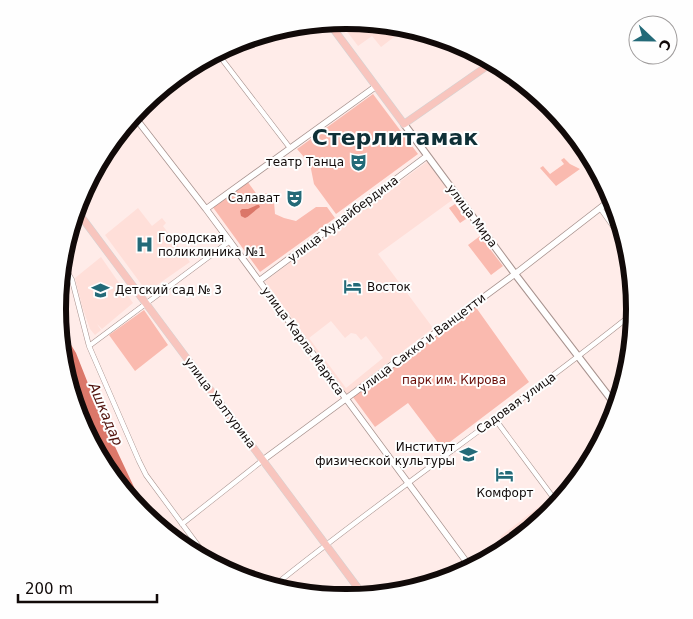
<svg xmlns="http://www.w3.org/2000/svg" width="693" height="619" font-family="'DejaVu Sans',sans-serif">
<style>
.built{fill:#ffdfd9;fill-rule:evenodd}
.green{fill:#fabaaf}
.water{fill:#db7769}
.lines{fill:none;stroke-linecap:round;stroke-linejoin:round}
.minor-casing{stroke:#a8938f;stroke-width:5.5}
.tertiary-casing{stroke:#a8938f;stroke-width:7}
.secondary-casing{stroke:#a8938f;stroke-width:8}
.primary-casing{stroke:#d4d3d3;stroke-width:8}
.minor{stroke:#fff;stroke-width:4.5}
.tertiary{stroke:#fff;stroke-width:5.5}
.secondary{stroke:#fff;stroke-width:6}
.primary{stroke:#f8c5be;stroke-width:7}
.labels{text-anchor:middle;dominant-baseline:central;stroke-width:4;stroke-linejoin:round;paint-order:stroke}
.poi-label{font-size:12px;fill:#110a09;stroke:#fefefe;text-anchor:end}
.street-label{font-size:12px;fill:#110a09;stroke:#fefefe}
.park-label{font-size:12px;fill:#680b06;stroke:#fefefe}
.water-label{font-size:14px;font-style:italic;fill:#50110b;stroke:#fefefe}
.town-label{font-size:22px;font-weight:bold;fill:#0f3037;stroke:#fefefe}
.rim{fill:none;stroke:#110a09;stroke-width:6}
</style>
<rect width="100%" height="100%" fill="#ffece9"/>
<path class="built" d="M 347,20 L 397,30 L 398,34 L 381,47 L 372,36 L 358,46 L 339,21 Z
M 428,161 L 455,198 L 378,254 L 433,328 L 347,394 L 265,281 ZM 331,321 L 345,338 L 351,333 L 356,334 L 361,340 L 366,336 L 383,358 L 346,388 L 309,338 Z
M 138,208 L 152,226 L 162,218 L 166,223 L 163,226 L 190,262 L 147,292 L 105,235 Z
M 101,257 L 133,303 L 102,329 L 97,324 L 101,330 L 95,335 L 90,329 L 82,306 L 75,278 Z
M 545,502 L 553,512 L 551,514 L 506,544 L 500,537 Z"/>
<path class="green" d="M 373,94 L 418,154 L 336,214 L 314,184 L 310,164 L 297,149 Z
M 564,158 L 570,164 L 580,169 L 556,186 L 540,168 L 543,166 L 550,174 L 564,164 L 561,160 Z
M 247,181 L 258,196 L 260,196 L 267,193 L 274,202 L 275,214 L 284,218 L 296,221 L 316,207 L 327,207 L 335,218 L 260,272 L 212,206 Z
M 455,204 L 466,219 L 460,223 L 449,208 Z
M 480,236 L 503,266 L 491,275 L 468,245 Z
M 475,306 L 529,382 L 442,448 L 408,403 L 375,427 L 353,397 Z
M 144,310 L 168,345 L 135,371 L 109,335 Z"/>
<path class="water" d="M 257,205 L 259,205 L 260,207 C 255,210 250,216 245,218 L 241,216 L 240,211 L 242,209 L 248,209 Z
M 60,327 L 76,353 L 102,419 L 149,519 L 142,514 L 79,420 Z"/>
<g class="lines">
<defs>
<path id="minor" d="M 218,54 L 290,148
M 600,208 L 622,239
M 65,268 L 72,280 L 89,346 L 139,461 L 146,475 L 208,559
M 89,346 L 230,241
M 495,419 L 558,504
M 182,524 L 263,460
M 275,585 C 393,490 518,406 636,311"/>
<path id="tertiary" d="M 134,116 L 206,209 L 471,568
M 206,209 L 375,87
M 259,281 L 427,156
M 263,460 L 515,274 L 613,198"/>
<path id="secondary" d="M 404,124 L 515,274 L 617,407"/>
<path id="primary" d="M 329,23 L 404,124 L 490,64
M 77,211 L 364,596"/>
</defs>
<use href="#minor" class="minor-casing"/>
<use href="#tertiary" class="tertiary-casing"/>
<use href="#secondary" class="secondary-casing"/>
<use href="#primary" class="primary-casing"/>
<use href="#minor" class="minor"/>
<use href="#tertiary" class="tertiary"/>
<use href="#secondary" class="secondary"/>
<use href="#primary" class="primary"/>
</g>
<defs>
<symbol id="theatre-bare" viewBox="-9 -9 18 18"><path d="M-5-5.5Q0-4 5-5.5V0Q5 5 0 6Q-5 5-5 0ZM-3.3-2.5H-1v1.5H-3.3ZM1-2.5H3.3v1.5H1ZM-2.8 1Q0 5.5 2.8 1Z" fill="#236a78" stroke="#fefefe" stroke-width="2.5" paint-order="stroke"/></symbol>
<symbol id="hospital-bare" viewBox="-9 -9 18 18"><path d="M-5-5h3v3.5h4V-5h3V5h-3V1.5h-4V5h-3Z" fill="#236a78" stroke="#fefefe" stroke-width="2.5" paint-order="stroke"/></symbol>
<symbol id="hotel-bare" viewBox="-9 -9 18 18"><path d="M-6-4.5h1.5V1H6V5H4.5V3h-9V5H-6ZM-4 0a1.8 1.8 0 1 1 3.6 0ZM.5 0V-2.5h3Q6-2.5 6 0Z" fill="#236a78" stroke="#fefefe" stroke-width="2.5" paint-order="stroke"/></symbol>
<symbol id="school-bare" viewBox="-9 -9 18 18"><path d="M0-5L7-2L0 1L-7-2ZM-4 1L0 2.5L4 1V4Q0 6-4 4Z" fill="#236a78" stroke="#fefefe" stroke-width="2.5" paint-order="stroke"/></symbol>
<symbol id="university-bare" viewBox="-9 -9 18 18"><path d="M0-5L7-2L0 1L-7-2ZM-4 1L0 2.5L4 1V4Q0 6-4 4Z" fill="#236a78" stroke="#fefefe" stroke-width="2.5" paint-order="stroke"/></symbol>
</defs>
<g fill-rule="evenodd">
<use href="#theatre-bare" x="346" y="150" width="25" height="25"/>
<use href="#theatre-bare" x="282" y="186" width="25" height="25"/>
<use href="#hospital-bare" x="132" y="232" width="25" height="25"/>
<use href="#hotel-bare" x="340" y="274" width="25" height="25"/>
<use href="#school-bare" x="88" y="278" width="25" height="25"/>
<use href="#university-bare" x="456" y="442" width="25" height="25"/>
<use href="#hotel-bare" x="492" y="462" width="25" height="25"/>
</g>
<g class="labels">
<g class="poi-label">
<text x="344" y="162">театр Танца</text>
<text x="280" y="198">Салават</text>
<text x="158" y="238" text-anchor="start">Городская<tspan x="158" dy="14">поликлиника №1</tspan></text>
<text x="367" y="287" text-anchor="start">Восток</text>
<text x="115" y="290" text-anchor="start">Детский сад № 3</text>
<text x="455" y="447">Институт<tspan x="455" dy="14">физической культуры</tspan></text>
<text x="505" y="493" text-anchor="middle">Комфорт</text>
</g>
<g class="street-label">
<text transform="translate(472 216) rotate(53)">улица Мира</text>
<text transform="translate(343 219) rotate(-37)">улица Худайбердина</text>
<text transform="translate(303 341) rotate(54)">улица Карла Маркса</text>
<text transform="translate(422 343) rotate(-37)">улица Сакко и Ванцетти</text>
<text transform="translate(220 403) rotate(53)">улица Халтурина</text>
<text transform="translate(516 403) rotate(-36)">Садовая улица</text>
</g>
<g class="park-label">
<text x="454" y="380">парк им. Кирова</text>
</g>
<g class="water-label">
<text transform="translate(106 414) rotate(67)">Ашкадар</text>
</g>
<g class="town-label">
<text x="395" y="137">Стерлитамак</text>
</g>
</g>
<path d="M0 0H693V619H0ZM66 309a280 280 0 1 1 560 0a280 280 0 1 1-560 0Z" fill="#fefefe" fill-rule="evenodd"/>
<path class="rim" d="M66 309a280 280 0 1 1 560 0a280 280 0 1 1-560 0Z"/>
<g transform="translate(653 40) rotate(112)"><circle r="24" fill="#fefefe" stroke="#9f9c9c"/>
<path d="M0-4L9 19L0 12L-9 19Z" fill="#236a78"/>
<text y="-8" font-size="14" font-weight="bold" text-anchor="middle" fill="#110a09">С</text>
</g>
<path d="M18 594v8h139v-8" fill="none" stroke="#110a09" stroke-width="2.5"/>
<text x="25" y="594" font-size="15" fill="#110a09" stroke="#fefefe" stroke-width="4" paint-order="stroke">200 m</text>
</svg>
